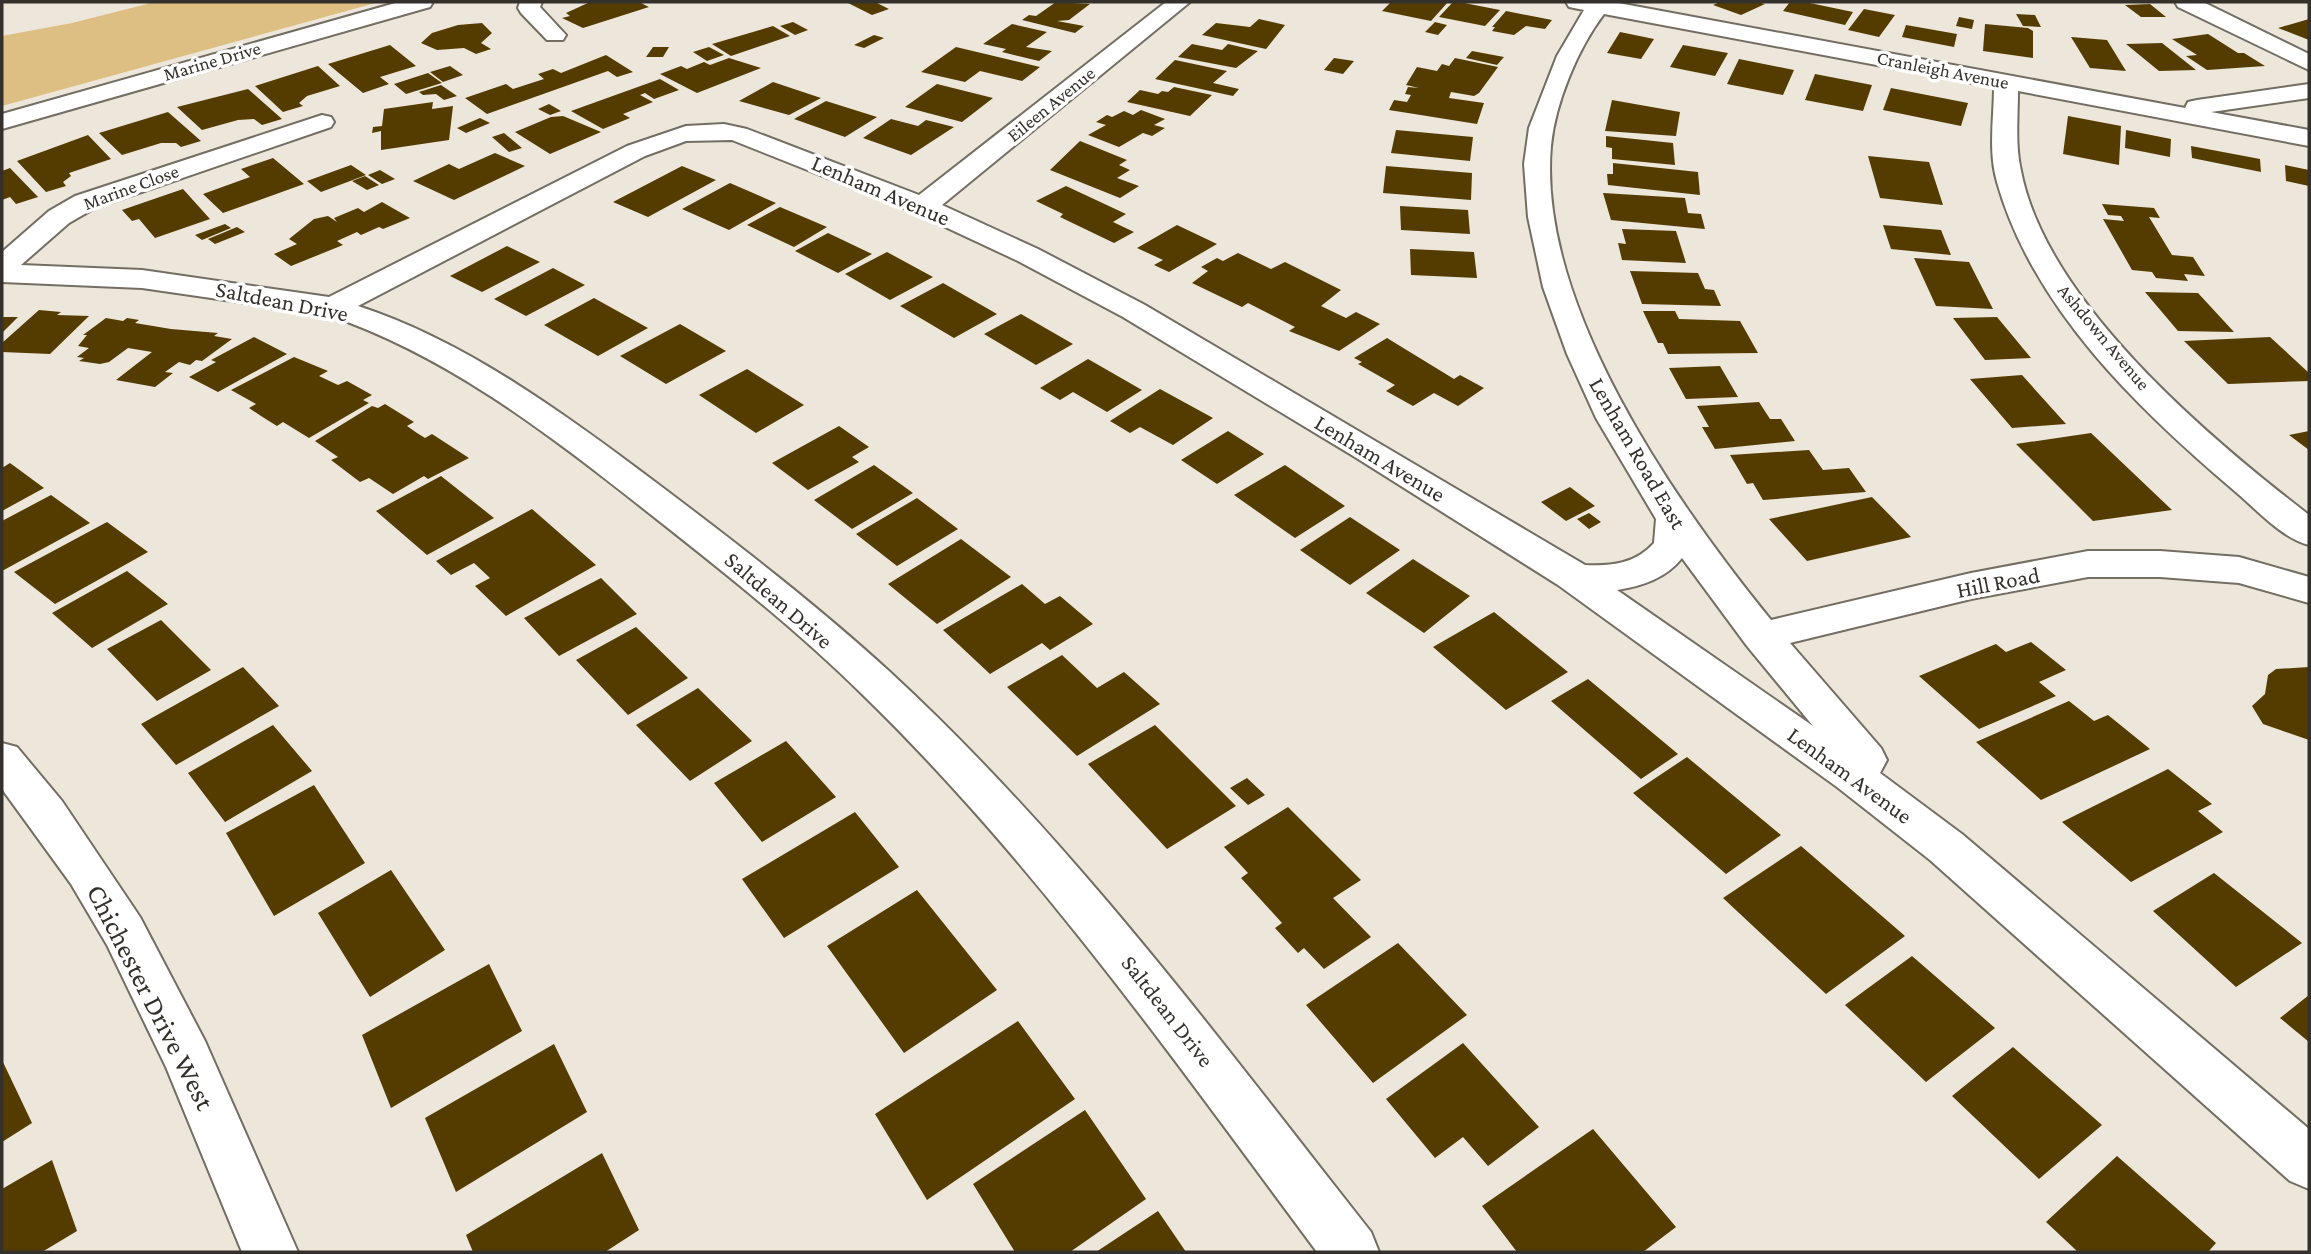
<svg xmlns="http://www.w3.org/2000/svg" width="2311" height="1254" font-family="'Crimson Pro',serif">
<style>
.green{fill:#ddbe83}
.building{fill:#543c00}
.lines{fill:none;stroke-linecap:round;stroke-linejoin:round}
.minor-casing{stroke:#736d62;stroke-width:4}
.major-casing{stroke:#736d62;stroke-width:4}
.minor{fill:#fff;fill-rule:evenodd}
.major{fill:#fff;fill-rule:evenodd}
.labels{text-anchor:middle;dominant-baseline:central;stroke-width:7;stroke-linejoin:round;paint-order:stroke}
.far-street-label{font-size:19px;fill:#34312c;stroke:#fff}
.street-label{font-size:23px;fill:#34312c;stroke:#fff}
.near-street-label{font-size:28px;fill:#34312c;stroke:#fff}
</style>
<rect width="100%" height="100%" fill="#ede6da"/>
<path class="green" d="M 155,2 L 379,2 L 2,106 L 2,36 L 72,23 Z"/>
<path class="building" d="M 590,2 L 639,2 L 649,7 L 583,28 L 562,18 L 570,16 L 566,13 Z
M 846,2 L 875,2 L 889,9 L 872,15 Z
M 1056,2 L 1090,4 L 1069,20 L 1057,21 L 1084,26 L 1075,33 L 1022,20 L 1029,15 L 1036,16 Z
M 1391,2 L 1448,2 L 1431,21 L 1382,11 Z
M 1453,2 L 1459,2 L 1500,10 L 1485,26 L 1439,17 Z
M 1720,2 L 1757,2 L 1765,4 L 1741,15 L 1713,5 Z
M 1790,2 L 1805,2 L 1853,12 L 1845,25 L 1783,11 Z
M 2150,4 L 2166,17 L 2141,17 L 2125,5 Z
M 1864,9 L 1895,15 L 1879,37 L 1848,30 Z
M 1506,11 L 1552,20 L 1545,29 L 1526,26 L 1514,35 L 1492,31 L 1495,27 L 1492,27 Z
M 2016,14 L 2035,15 L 2041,27 L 2023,26 Z
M 1959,17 L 1974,20 L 1972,29 L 1956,26 Z
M 1259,19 L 1285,25 L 1266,49 L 1202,35 L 1216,23 L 1250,27 Z
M 2309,19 L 2309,40 L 2278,28 Z
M 793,22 L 808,30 L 795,35 L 780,26 Z
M 1435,22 L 1447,25 L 1438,35 L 1425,32 Z
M 482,23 L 492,33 L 481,43 L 491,49 L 476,54 L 464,48 L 437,50 L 421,43 L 432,33 L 458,25 Z
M 1012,24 L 1047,32 L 1026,47 L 1052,51 L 1039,61 L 1002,52 L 1006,49 L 983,44 Z
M 1985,24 L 2028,28 L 2033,31 L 2033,58 L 1983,51 Z
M 1906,25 L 1957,34 L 1954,47 L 1902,37 Z
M 773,26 L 790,36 L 731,56 L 712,44 Z
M 1620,32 L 1654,39 L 1641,59 L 1607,53 Z
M 2208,34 L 2238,53 L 2244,53 L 2265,66 L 2207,70 L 2186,56 L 2197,55 L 2172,39 Z
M 874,35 L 884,38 L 864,48 L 854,45 Z
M 2071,37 L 2107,40 L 2126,71 L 2090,68 Z
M 2162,43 L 2196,70 L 2159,71 L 2126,44 Z
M 1192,44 L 1222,50 L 1228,44 L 1258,51 L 1236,68 L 1178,57 Z
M 390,45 L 416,66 L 380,77 L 389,84 L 363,93 L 328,64 Z
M 1683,45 L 1728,53 L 1715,76 L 1670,67 Z
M 653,47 L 669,47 L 663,57 L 646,57 Z
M 709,47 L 724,55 L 707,61 L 693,52 Z
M 956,47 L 1040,67 L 1022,81 L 980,71 L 965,82 L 921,72 Z
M 1472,51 L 1504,57 L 1497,65 L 1466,58 Z
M 606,55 L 633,72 L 617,77 L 608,71 L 487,114 L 465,98 L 506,84 L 513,89 L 544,79 L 538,74 L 553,69 L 561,73 Z
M 729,58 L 761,68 L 697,93 L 660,74 L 681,66 L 687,69 L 704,62 L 710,65 Z
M 1334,58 L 1354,61 L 1343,74 L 1324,70 Z
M 1455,58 L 1498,67 L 1479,93 L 1474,96 L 1451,92 L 1449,98 L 1484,103 L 1477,124 L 1389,110 L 1394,100 L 1407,102 L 1411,95 L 1405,94 L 1408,87 L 1419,88 L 1406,85 L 1417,67 L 1437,71 L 1442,64 L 1449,66 Z
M 1739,59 L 1794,70 L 1783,95 L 1727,84 Z
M 1175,60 L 1227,71 L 1213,83 L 1239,89 L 1233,96 L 1155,79 Z
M 318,66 L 340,86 L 307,96 L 299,103 L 303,106 L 283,112 L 255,86 Z
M 450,66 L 463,75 L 443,82 L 430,72 Z
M 428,73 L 442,83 L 406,94 L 394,84 Z
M 1815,74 L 1872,85 L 1863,111 L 1805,100 Z
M 660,79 L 679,90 L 654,99 L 645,93 L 640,95 L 653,102 L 623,114 L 630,118 L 603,129 L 571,111 Z
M 773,82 L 821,98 L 789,115 L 739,101 Z
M 937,84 L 993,98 L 962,122 L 905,107 Z
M 441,85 L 457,96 L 444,100 L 436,94 L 423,95 L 419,92 Z
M 1174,87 L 1212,95 L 1190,116 L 1127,102 L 1140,90 L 1158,94 L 1162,91 L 1168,92 Z
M 1891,88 L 1968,103 L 1961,126 L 1883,110 Z
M 248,89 L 282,119 L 262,125 L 254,119 L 238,120 L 202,130 L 177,107 Z
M 1612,100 L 1680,112 L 1676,136 L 1605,131 Z
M 826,101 L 877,117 L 845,137 L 794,119 Z
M 433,102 L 432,109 L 453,106 L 449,140 L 381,150 L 381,131 L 372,133 L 373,127 L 382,126 L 384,109 Z
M 549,104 L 561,111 L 550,115 L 538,109 Z
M 1141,110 L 1165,119 L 1154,125 L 1165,128 L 1152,136 L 1143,133 L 1119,147 L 1088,135 L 1106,125 L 1096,122 L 1107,115 L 1112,117 L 1124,111 L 1133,115 Z
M 168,112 L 201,141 L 181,147 L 176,143 L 161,143 L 122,155 L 99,133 Z
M 563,116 L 601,132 L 550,154 L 515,132 L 551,117 Z
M 2068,116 L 2121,126 L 2119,165 L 2063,154 Z
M 480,118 L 490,123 L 466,133 L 457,128 Z
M 891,119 L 918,126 L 926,120 L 954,127 L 911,155 L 863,138 Z
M 1396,130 L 1473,137 L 1470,161 L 1391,153 Z
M 2126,130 L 2171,139 L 2170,157 L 2125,148 Z
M 504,133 L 522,148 L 509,152 L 492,137 Z
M 88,135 L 111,159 L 69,173 L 71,176 L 63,182 L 66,186 L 46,192 L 17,161 Z
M 1606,136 L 1673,143 L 1675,165 L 1612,159 L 1612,148 L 1606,147 Z
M 1080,141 L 1127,160 L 1119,165 L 1130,170 L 1117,178 L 1139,186 L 1120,198 L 1050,170 Z
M 2191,146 L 2260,159 L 2261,172 L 2192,158 Z
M 495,153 L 525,166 L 454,200 L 413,181 L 449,164 L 459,169 Z
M 1868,156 L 1929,162 L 1943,205 L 1880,198 Z
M 273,158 L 304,184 L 223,213 L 203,194 L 250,177 L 241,169 Z
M 1613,163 L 1698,172 L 1700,195 L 1608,185 L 1607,174 L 1613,174 Z
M 351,165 L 366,175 L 321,192 L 307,181 Z
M 2285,165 L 2309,170 L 2309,186 L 2286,181 Z
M 682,166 L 716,180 L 648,217 L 613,202 Z
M 1386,166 L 1472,173 L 1471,200 L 1383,193 Z
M 10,168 L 38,197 L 16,204 L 10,197 L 2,200 L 2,171 Z
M 380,170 L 395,179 L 382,184 L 368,175 Z
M 365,176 L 379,185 L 367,190 L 352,181 Z
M 730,183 L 776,203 L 729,230 L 682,209 Z
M 1066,186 L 1126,214 L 1113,222 L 1134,232 L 1114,243 L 1060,217 L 1063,214 L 1036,201 Z
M 183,189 L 210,219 L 155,238 L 139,219 L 132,221 L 122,210 Z
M 1603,193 L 1685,198 L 1688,213 L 1701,214 L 1705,229 L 1611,220 Z
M 382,202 L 410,218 L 383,229 L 379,227 L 361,235 L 357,232 L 337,241 L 343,245 L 291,266 L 274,254 L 297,244 L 289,239 L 314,219 L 328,216 L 337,222 L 334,218 L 358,208 L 364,212 Z
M 2102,204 L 2154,208 L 2160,218 L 2149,217 L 2172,255 L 2193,257 L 2205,276 L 2184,274 L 2188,281 L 2156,278 L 2152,272 L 2132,270 L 2103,219 L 2124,221 L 2121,216 L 2108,215 Z
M 1400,206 L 1468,210 L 1470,234 L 1401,230 Z
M 780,207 L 827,227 L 794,247 L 747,225 Z
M 225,224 L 231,228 L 202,240 L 195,235 Z
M 1177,225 L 1217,244 L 1169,272 L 1154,265 L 1163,260 L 1137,248 Z
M 1883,225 L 1941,230 L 1951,255 L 1891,249 Z
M 237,227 L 245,232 L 215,244 L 208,239 Z
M 1622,229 L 1676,231 L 1686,263 L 1622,260 L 1618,243 L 1626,244 Z
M 828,233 L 872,254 L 838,273 L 795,251 Z
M 507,246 L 540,262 L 482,292 L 450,276 Z
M 1410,249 L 1474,252 L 1477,278 L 1411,275 Z
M 887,252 L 933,277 L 890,300 L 845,274 Z
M 1238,253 L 1271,269 L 1285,262 L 1341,290 L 1321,306 L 1346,318 L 1356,312 L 1380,324 L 1339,351 L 1289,331 L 1295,327 L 1248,303 L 1242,307 L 1192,283 L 1208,271 L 1201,267 L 1217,258 L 1223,261 Z
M 1914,258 L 1969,262 L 1993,309 L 1936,306 Z
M 553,268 L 585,285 L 526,316 L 494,299 Z
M 1630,271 L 1698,273 L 1705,289 L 1714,290 L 1721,306 L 1642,304 Z
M 943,283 L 997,314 L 954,338 L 900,306 Z
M 2145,292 L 2198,293 L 2234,332 L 2178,331 Z
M 594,298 L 648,328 L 598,356 L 544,325 Z
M 39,310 L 61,312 L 57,315 L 89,316 L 50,354 L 2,352 L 2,343 Z
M 1643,311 L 1675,311 L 1679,319 L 1740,321 L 1758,353 L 1668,354 L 1663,343 L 1658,343 Z
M 1021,314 L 1073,344 L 1036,365 L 984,334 Z
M 2,317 L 18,317 L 2,333 Z
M 1997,317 L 2031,358 L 1985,360 L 1953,318 Z
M 106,318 L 123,321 L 127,318 L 139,320 L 135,323 L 171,329 L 218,333 L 214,336 L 232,339 L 202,361 L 196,360 L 190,365 L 179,362 L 165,372 L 173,373 L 155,387 L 116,380 L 152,352 L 128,348 L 109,362 L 100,364 L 79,361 L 84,358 L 77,357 L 89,348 L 78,346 L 87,335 L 83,335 Z
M 680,324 L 726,351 L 666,384 L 620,356 Z
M 254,337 L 287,354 L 218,392 L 189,377 L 216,362 L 211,360 Z
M 2270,337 L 2309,373 L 2309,381 L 2228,384 L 2184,341 Z
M 1387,338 L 1454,379 L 1460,375 L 1484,388 L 1458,406 L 1434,393 L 1413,406 L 1386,391 L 1395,385 L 1358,364 L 1362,362 L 1354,358 Z
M 294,357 L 328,371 L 319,376 L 338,385 L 347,381 L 372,395 L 363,400 L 369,403 L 309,438 L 283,422 L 277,426 L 261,416 L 249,408 L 256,404 L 231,390 Z
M 1088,359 L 1142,390 L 1107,412 L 1073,392 L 1060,400 L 1040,388 Z
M 1720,366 L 1738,397 L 1686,399 L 1669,368 Z
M 747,369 L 804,405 L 756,433 L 699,395 Z
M 2022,375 L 2066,424 L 2012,428 L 1970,379 Z
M 1160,389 L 1213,418 L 1173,445 L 1140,427 L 1130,433 L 1110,421 Z
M 1759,402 L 1770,419 L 1781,419 L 1795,441 L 1715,449 L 1702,427 L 1709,427 L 1697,406 Z
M 385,404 L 414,422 L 407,426 L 417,433 L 425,438 L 432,434 L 469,458 L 428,479 L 424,476 L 393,494 L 369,478 L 360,482 L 331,460 L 338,457 L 315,441 L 372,406 L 378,408 Z
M 839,426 L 869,447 L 852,457 L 859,462 L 808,490 L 772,463 Z
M 1228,431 L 1264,454 L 1217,484 L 1181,460 Z
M 2309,431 L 2309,450 L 2289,435 Z
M 2091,433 L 2172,510 L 2093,521 L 2016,444 Z
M 1809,450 L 1823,470 L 1849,468 L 1866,492 L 1763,500 L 1753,483 L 1747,484 L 1730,455 Z
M 10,463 L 44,488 L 2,511 L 2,468 Z
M 874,465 L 913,493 L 852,529 L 814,500 Z
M 1285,465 L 1345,506 L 1295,538 L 1234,495 Z
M 441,476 L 494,518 L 427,555 L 376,511 Z
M 1570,487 L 1595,506 L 1566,521 L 1541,502 Z
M 51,495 L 90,523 L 2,571 L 2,521 Z
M 1872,497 L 1911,537 L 1807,561 L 1769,519 Z
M 917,498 L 958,529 L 897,566 L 856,534 Z
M 532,509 L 596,565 L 506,616 L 475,586 L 490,578 L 474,563 L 451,575 L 436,561 Z
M 1589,513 L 1601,522 L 1589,529 L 1577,519 Z
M 1350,517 L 1400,550 L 1350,585 L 1300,550 Z
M 107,522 L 148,552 L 55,604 L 14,572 Z
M 961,539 L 1011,577 L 937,624 L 888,584 Z
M 1413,559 L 1470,596 L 1424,633 L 1366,593 Z
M 127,571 L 168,604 L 92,648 L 52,613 Z
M 601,578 L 637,614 L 559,656 L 524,618 Z
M 1022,584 L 1045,604 L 1060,596 L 1093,624 L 1050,650 L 1042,643 L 990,674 L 943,630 Z
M 1494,612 L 1568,672 L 1506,710 L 1433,647 Z
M 161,620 L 211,670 L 157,701 L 107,649 Z
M 636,627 L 688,678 L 628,715 L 576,660 Z
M 2031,642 L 2066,670 L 2039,682 L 2056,696 L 1979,729 L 1919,676 L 1996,644 L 2006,652 Z
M 1062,655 L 1097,688 L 1124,672 L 1160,704 L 1077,756 L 1007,687 Z
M 243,667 L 279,706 L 176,765 L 141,724 Z
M 2309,667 L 2309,740 L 2263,724 L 2252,706 L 2265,694 L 2268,675 L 2276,669 Z
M 1588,679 L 1678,754 L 1641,779 L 1551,701 Z
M 698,688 L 752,741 L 690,781 L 636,725 Z
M 2069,701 L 2094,721 L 2108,715 L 2150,749 L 2041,800 L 1976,742 Z
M 273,725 L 312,771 L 225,822 L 188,773 Z
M 1155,725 L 1236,806 L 1167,849 L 1088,764 Z
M 786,741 L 836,797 L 762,842 L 714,783 Z
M 1687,757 L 1781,835 L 1726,874 L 1633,793 Z
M 2168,769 L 2212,804 L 2198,811 L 2223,832 L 2131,882 L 2062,822 Z
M 1247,778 L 1265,795 L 1248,805 L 1230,788 Z
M 314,785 L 365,863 L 274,916 L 226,833 Z
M 1288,807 L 1361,880 L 1333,898 L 1371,937 L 1324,969 L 1304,948 L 1298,953 L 1275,928 L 1282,923 L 1241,878 L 1248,873 L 1224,847 Z
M 855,812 L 899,867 L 784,938 L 742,879 Z
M 1801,846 L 1905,936 L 1826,994 L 1723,898 Z
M 391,870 L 445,950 L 370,997 L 318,913 Z
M 2214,873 L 2302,943 L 2236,987 L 2153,911 Z
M 917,890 L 997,990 L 904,1053 L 827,946 Z
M 1398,943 L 1467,1015 L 1373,1083 L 1306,1005 Z
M 1912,956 L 1995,1028 L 1926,1082 L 1845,1005 Z
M 489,964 L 522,1031 L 391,1108 L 362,1035 Z
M 2309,995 L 2309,1042 L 2280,1018 Z
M 1018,1021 L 1075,1099 L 927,1200 L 875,1114 Z
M 1463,1043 L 1539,1127 L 1488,1166 L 1463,1137 L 1435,1158 L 1386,1099 Z
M 554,1044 L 587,1112 L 456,1192 L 425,1118 Z
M 2013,1047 L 2102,1125 L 2039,1179 L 1952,1096 Z
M 2,1060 L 32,1123 L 2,1142 Z
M 1085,1110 L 1146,1199 L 1070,1252 L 1015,1252 L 973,1184 Z
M 1593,1129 L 1676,1227 L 1643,1252 L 1517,1252 L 1482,1206 Z
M 602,1153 L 639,1230 L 605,1252 L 473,1252 L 466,1235 Z
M 2117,1156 L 2216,1243 L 2208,1252 L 2078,1252 L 2046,1222 Z
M 52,1160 L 77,1231 L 42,1252 L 2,1252 L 2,1189 Z
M 1158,1211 L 1186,1252 L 1096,1252 Z"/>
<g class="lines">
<defs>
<path id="minor" d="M 520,2 L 542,2 L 540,7 L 566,35 L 563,40 L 547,40 L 521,13 L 518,8 Z
M 1166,2 L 1190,2 L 942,205 L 1038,249 L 1145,305 L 1585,565 C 1612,566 1635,564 1654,543 L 1656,519 L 1596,418 L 1567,354 L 1543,287 L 1528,217 L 1524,164 L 1529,128 L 1557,56 L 1584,10 L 1569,7 L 1566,2 L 1613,2 L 2185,108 L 2188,102 L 2197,100 L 2309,84 L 2309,98 L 2211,112 L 2309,130 L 2309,146 L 2018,91 C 2018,118 2015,145 2021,171 C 2046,301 2208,437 2309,515 L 2309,545 C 2282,538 2258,511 2237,493 C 2139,410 2033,309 1997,182 C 1988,151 1994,118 1994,87 L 1604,14 C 1578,48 1555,103 1551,146 C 1537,305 1675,502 1771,620 L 1971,573 L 2088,551 L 2160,551 L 2239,557 L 2309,577 L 2309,603 L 2239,583 L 2160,577 L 2088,577 L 1971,599 L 1790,643 L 1881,748 L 1887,760 L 1880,773 L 1962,834 L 2309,1129 L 2309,1189 L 2290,1181 L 1930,860 L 1837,787 L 1558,585 L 1355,457 L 1123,317 L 1018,261 L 911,211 L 732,140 L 686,141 L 645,156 L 358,306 C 467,341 572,419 662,487 C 740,546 818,606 890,672 C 1071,839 1219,1039 1371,1232 L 1379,1252 L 1317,1252 C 1174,1060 1035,862 862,694 C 793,626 716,566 640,506 C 545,431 444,354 328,315 L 142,288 L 2,282 L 2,252 L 49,211 L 75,196 L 322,115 L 331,117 L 334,122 L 331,127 L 95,208 L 69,223 L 21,265 L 142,270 L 329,297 L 627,146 L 686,126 L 724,124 L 747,129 L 919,195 ZM 1682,558 L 1747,646 L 1813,726 L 1617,590 C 1643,586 1666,578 1682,558 Z
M 2175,2 L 2203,2 L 2309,54 L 2309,70 L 2178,7 Z
M 2,743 L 17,747 L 62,801 L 140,917 L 205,1041 L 298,1252 L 242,1252 L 166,1067 L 107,945 L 71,884 L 2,789 Z"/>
<path id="major" d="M 399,2 L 433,2 L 430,7 L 2,129 L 2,114 Z"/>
</defs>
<use href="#minor" class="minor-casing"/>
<use href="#major" class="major-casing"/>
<use href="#minor" class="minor"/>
<use href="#major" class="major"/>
</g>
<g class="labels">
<g class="far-street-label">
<text transform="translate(212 61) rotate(-16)">Marine Drive</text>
<text transform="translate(1943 70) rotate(11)">Cranleigh Avenue</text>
<text transform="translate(1051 104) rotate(-39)">Eileen Avenue</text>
<text transform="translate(131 187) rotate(-20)">Marine Close</text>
<text transform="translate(2104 337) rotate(50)">Ashdown Avenue</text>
</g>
<g class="street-label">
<text transform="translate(881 190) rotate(23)">Lenham Avenue</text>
<text transform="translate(282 301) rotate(11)">Saltdean Drive</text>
<text transform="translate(1638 453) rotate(60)">Lenham Road East</text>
<text transform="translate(1380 458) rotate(31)">Lenham Avenue</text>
<text transform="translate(1998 582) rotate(-11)">Hill Road</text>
<text transform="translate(779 600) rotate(41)">Saltdean Drive</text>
<text transform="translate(1850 775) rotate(36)">Lenham Avenue</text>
<text transform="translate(1168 1011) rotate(52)">Saltdean Drive</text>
</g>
<g class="near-street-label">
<text transform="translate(151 997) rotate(63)">Chichester Drive West</text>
</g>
</g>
<rect width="2311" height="1254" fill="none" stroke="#34312c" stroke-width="7"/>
</svg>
